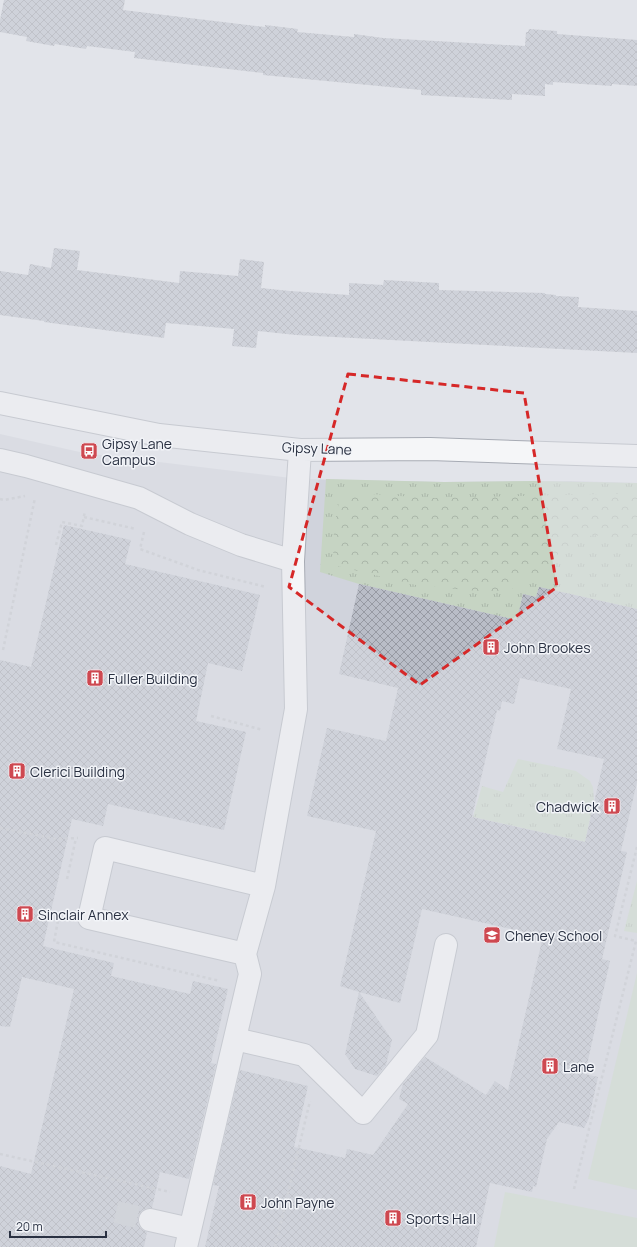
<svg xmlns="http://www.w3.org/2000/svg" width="637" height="1247" font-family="Manrope,sans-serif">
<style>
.built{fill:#d0d3dc}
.grass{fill:url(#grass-tufts)}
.forest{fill:url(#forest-crowns)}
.park{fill:#c6d4c3}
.building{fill:url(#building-cross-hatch);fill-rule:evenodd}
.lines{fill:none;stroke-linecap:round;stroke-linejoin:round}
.minor-tunnel{stroke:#bdc0c8;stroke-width:22;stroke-dasharray:22 11;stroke-linecap:butt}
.minor-casing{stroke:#a7abb4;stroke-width:24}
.path{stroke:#bcbfc5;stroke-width:2.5;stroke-dasharray:3 3;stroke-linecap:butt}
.minor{stroke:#f5f6f8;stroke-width:22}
.marked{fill:none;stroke:#d62828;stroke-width:3;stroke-dasharray:8 5;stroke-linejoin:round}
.labels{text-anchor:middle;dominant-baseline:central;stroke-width:3;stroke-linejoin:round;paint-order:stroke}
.poi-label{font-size:14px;fill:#2a3142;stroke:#f2f4f8;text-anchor:start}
.street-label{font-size:14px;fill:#2a3142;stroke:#f2f4f8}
</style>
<defs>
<pattern id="grass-tufts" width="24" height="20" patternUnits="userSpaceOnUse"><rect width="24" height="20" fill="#c6d4c3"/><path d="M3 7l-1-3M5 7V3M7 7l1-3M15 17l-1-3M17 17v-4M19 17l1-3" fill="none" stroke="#aab6a9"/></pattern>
<pattern id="forest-crowns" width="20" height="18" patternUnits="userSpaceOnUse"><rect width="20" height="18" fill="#c6d4c3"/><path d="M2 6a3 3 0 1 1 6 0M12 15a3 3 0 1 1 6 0" fill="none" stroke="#aab6a9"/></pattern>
<pattern id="building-cross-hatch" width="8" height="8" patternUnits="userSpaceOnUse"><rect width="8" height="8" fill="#b9bdc7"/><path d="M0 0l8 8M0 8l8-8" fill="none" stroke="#979aa3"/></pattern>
</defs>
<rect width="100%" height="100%" fill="#e2e4ea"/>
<path class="built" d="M 0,434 L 84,453 L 299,479 L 444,482 L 570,481 L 637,483 L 637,1247 L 0,1247 Z"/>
<path class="grass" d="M 326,479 L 444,482 L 533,481 L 637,483 L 637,609 L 539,587 L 536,597 L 523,594 L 517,620 L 359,584 L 320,572 Z
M 518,759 L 576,771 L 590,781 L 593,787 L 594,800 L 585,842 L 473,817 L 482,786 L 503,792 Z
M 637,881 L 637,933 L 624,931 Z"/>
<path class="forest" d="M 341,492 L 429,498 L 603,494 L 637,494 L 637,540 L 592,535 L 558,554 L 549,577 L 522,577 L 508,594 L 416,585 L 333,565 L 334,527 Z"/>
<path class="park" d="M 637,973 L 637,1190 L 588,1179 Z
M 505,1192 L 637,1218 L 637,1247 L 494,1247 Z"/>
<path class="building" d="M 4,0 L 125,0 L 123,10 L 265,27 L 265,25 L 298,29 L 297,32 L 354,37 L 354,34 L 383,38 L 525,46 L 526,32 L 528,32 L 529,29 L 557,31 L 557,34 L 637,40 L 637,86 L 612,84 L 612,86 L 553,82 L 553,85 L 545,84 L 545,96 L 512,94 L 512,100 L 421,95 L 421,90 L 263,75 L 263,73 L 134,58 L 135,52 L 87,46 L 86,49 L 55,44 L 54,46 L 26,41 L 27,37 L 0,32 L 0,20 Z
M 54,248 L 80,251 L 77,270 L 179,283 L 180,271 L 238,276 L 240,259 L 264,262 L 261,288 L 290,291 L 349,295 L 349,283 L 383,285 L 384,280 L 439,283 L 439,290 L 545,293 L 545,294 L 556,295 L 556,296 L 579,297 L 578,307 L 637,311 L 637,353 L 296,335 L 258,331 L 256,348 L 232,346 L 234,329 L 166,323 L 164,338 L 44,322 L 44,321 L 0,315 L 0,271 L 28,275 L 30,264 L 51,268 Z
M 64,525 L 131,540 L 125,564 L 260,595 L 242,671 L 208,663 L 196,721 L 246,732 L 224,830 L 108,804 L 103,826 L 72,819 L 43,946 L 114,963 L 111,976 L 190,994 L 193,981 L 228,989 L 211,1063 L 216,1064 L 189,1179 L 160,1172 L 152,1208 L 147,1208 L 141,1211 L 138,1218 L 138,1224 L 141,1229 L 147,1232 L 144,1247 L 0,1247 L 0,1166 L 31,1174 L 74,989 L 22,977 L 10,1027 L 0,1026 L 0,660 L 31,667 Z
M 359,584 L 517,620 L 523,594 L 536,597 L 539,587 L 637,609 L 637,782 L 621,851 L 627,852 L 602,959 L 610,961 L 585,1074 L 598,1077 L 589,1118 L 584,1128 L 559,1122 L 547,1139 L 536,1187 L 533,1186 L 532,1192 L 490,1183 L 476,1247 L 205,1247 L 219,1186 L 213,1185 L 240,1070 L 308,1086 L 294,1147 L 345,1158 L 347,1149 L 373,1155 L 408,1104 L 399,1099 L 403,1084 L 425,1057 L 486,1095 L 495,1081 L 508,1090 L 543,936 L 422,909 L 400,1003 L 359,992 L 392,1040 L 386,1065 L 377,1076 L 355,1069 L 345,1054 L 359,992 L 340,986 L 376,831 L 307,816 L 327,728 L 386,741 L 398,688 L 339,674 ZM 520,678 L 571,689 L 557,749 L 604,759 L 585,842 L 472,817 L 497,710 L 500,711 L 502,701 L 514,704 Z"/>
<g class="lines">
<path class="minor-tunnel" d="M 116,1212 L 150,1220"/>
<defs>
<path id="minor" d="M 0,403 L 159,435 L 300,450 L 430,449 L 637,456
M 0,460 L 26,466 L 139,498 L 190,524 L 241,545 L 293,561
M 245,954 L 89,918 L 105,848 L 264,886
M 235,1039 L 304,1055 L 363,1113 L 427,1035 L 446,945
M 150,1220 L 190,1229
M 186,1247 L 250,974 L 245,954 L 264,886 L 296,709 L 293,561 L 300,450"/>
</defs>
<use href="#minor" class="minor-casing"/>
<path class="path" d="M 0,499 L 4,500 L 25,496
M 84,517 L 136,529
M 144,532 L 140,549 L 198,570 L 266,587
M 56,545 L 62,522 L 82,526 L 85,511
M 3,650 L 35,498
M 211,716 L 263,730
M 0,828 L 56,839 L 78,838
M 67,879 L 76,838
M 59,915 L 54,942 L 220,981
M 0,1154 L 170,1192
M 574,1189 L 636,941 L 615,936 L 637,847
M 275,1247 L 310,1101"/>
<use href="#minor" class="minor"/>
</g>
<path d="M0 0H637V1247H0ZM 348,374 L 524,393 L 557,587 L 420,685 L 289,587 Z" fill="#e2e4ea" fill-opacity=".55" fill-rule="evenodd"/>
<path class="marked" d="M 348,374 L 524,393 L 557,587 L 420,685 L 289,587 Z"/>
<defs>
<symbol id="bus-square" viewBox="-11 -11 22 22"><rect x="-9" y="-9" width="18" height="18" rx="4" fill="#ce4850" stroke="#f2f4f8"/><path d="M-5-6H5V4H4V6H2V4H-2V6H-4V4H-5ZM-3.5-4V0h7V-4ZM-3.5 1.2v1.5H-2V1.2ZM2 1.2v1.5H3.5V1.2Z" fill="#fff"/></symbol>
<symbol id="building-square" viewBox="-11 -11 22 22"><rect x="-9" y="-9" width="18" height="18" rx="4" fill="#ce4850" stroke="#f2f4f8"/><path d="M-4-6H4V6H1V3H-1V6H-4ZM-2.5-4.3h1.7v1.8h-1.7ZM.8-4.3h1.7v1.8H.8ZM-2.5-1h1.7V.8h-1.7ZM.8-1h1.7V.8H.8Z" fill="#fff"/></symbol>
<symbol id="school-square" viewBox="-11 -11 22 22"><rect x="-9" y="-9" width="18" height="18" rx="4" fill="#ce4850" stroke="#f2f4f8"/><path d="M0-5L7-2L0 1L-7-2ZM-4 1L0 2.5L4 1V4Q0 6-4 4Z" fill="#fff"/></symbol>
</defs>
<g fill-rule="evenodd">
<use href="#bus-square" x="79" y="441" width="20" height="20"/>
<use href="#building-square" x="481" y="637" width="20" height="20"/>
<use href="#building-square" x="85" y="668" width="20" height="20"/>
<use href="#building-square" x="7" y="761" width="20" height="20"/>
<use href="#building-square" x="602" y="796" width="20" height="20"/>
<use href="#building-square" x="15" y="904" width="20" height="20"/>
<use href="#school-square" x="482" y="925" width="20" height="20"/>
<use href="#building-square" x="540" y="1056" width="20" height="20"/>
<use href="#building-square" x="238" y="1192" width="20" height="20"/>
<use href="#building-square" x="383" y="1208" width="20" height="20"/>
</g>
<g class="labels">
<g class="poi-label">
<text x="102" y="443">Gipsy Lane<tspan x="102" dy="16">Campus</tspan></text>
<text x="504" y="647">John Brookes</text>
<text x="108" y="678">Fuller Building</text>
<text x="30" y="771">Clerici Building</text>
<text x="599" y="806" text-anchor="end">Chadwick</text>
<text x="38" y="914">Sinclair Annex</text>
<text x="505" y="935">Cheney School</text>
<text x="563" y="1066">Lane</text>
<text x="261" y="1202">John Payne</text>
<text x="406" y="1218">Sports Hall</text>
</g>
<g class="street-label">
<text transform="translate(317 448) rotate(2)">Gipsy Lane</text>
</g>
</g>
<path d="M10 1231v6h96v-6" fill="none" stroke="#2a3142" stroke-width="2"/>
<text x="16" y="1231" font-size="12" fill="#2a3142" stroke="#f2f4f8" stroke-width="3" paint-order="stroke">20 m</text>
</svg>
